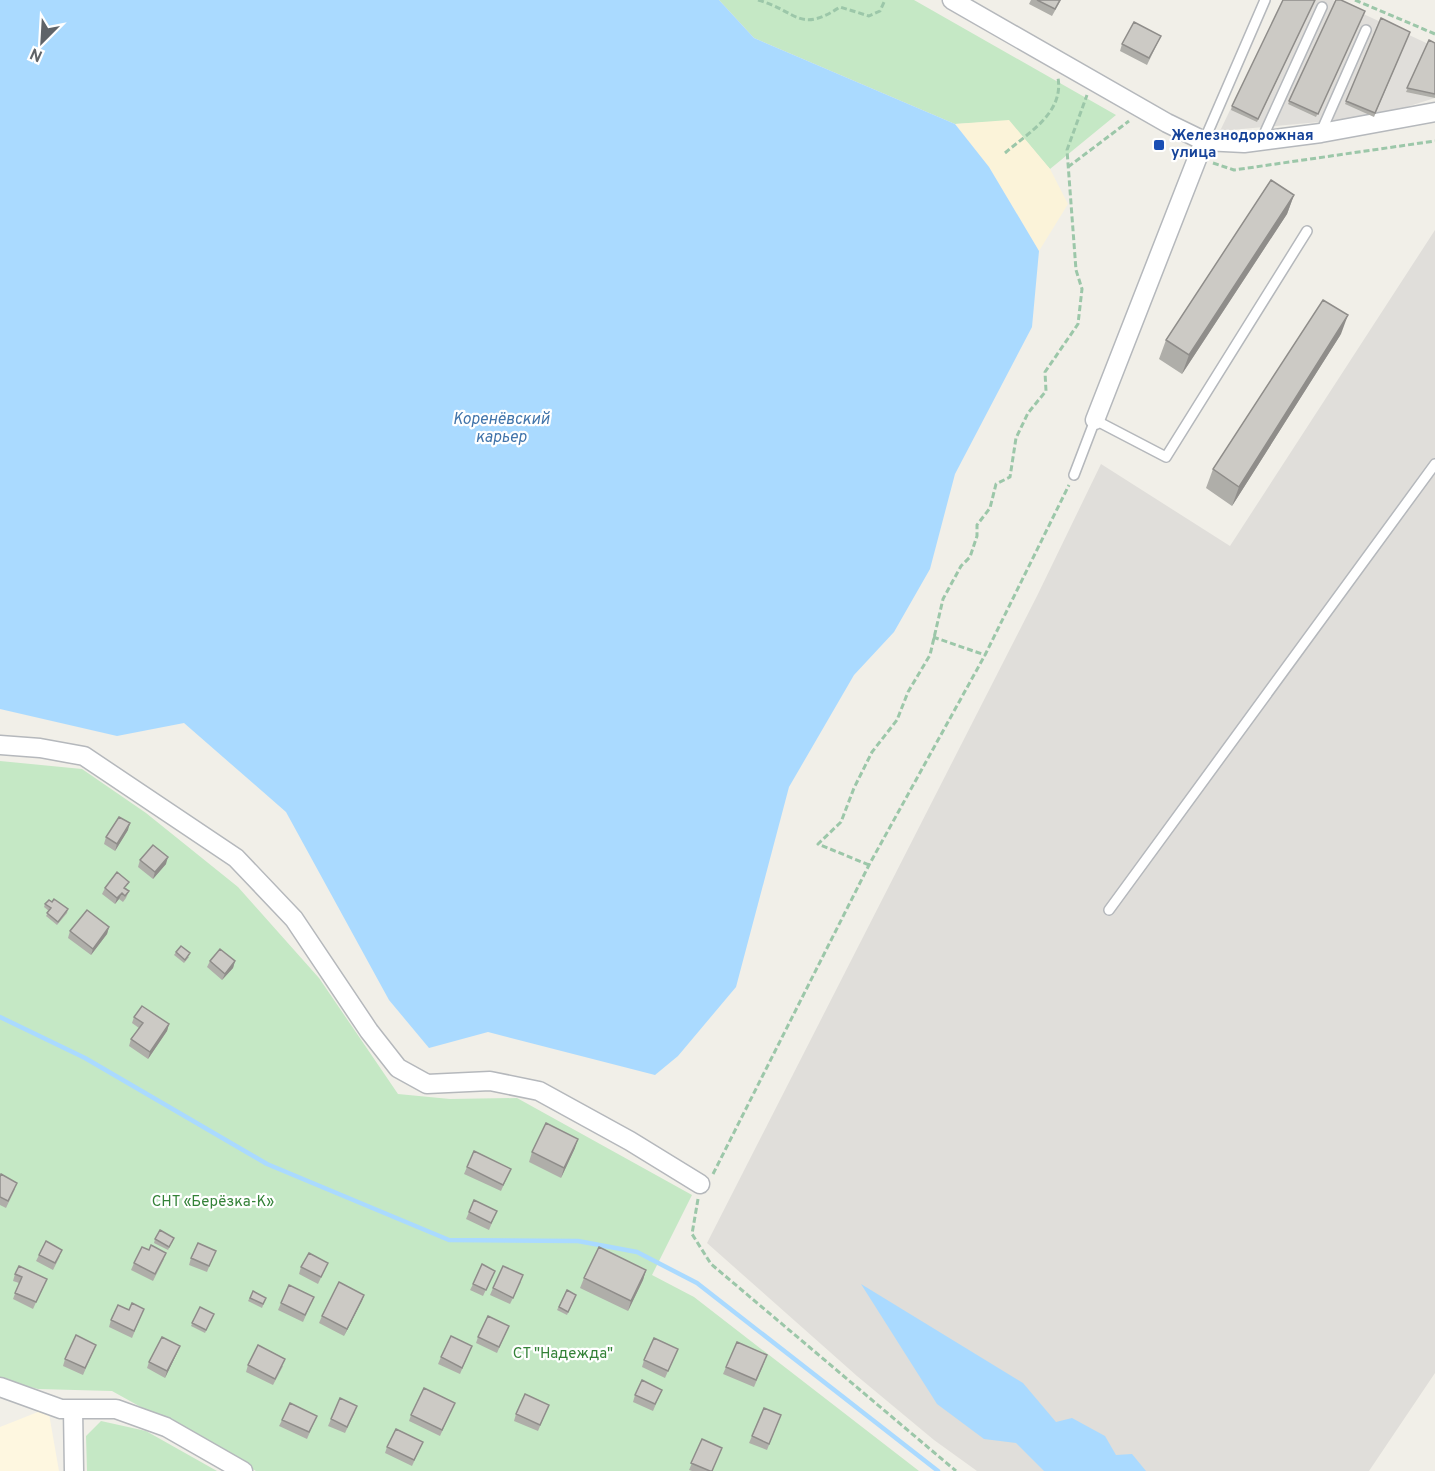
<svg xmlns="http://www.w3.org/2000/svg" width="1435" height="1471" font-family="Overpass,sans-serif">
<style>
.commercial{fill:#fef7e0}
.industrial{fill:#e0deda}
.green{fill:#c5e8c5}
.sand{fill:#fbf3d9}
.water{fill:#aadaff}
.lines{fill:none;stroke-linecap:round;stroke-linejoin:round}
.stream{stroke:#aadaff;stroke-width:4.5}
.lane-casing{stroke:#b5b8bc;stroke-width:12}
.street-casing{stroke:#b5b8bc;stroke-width:21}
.path{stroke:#9cc7a9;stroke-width:3;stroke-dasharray:6 3;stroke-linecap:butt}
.lane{stroke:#fff;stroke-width:9}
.street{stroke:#fff;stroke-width:18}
.wall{fill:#afaea9}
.shaded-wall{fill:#8f8d8a}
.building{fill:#cccac5;stroke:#8f8d8a;stroke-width:1.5}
.transit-dot{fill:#1a4fb4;stroke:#fff;stroke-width:2}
.labels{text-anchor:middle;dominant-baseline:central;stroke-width:4.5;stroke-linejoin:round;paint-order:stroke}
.transit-label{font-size:15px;font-weight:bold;fill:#164399;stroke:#fff;text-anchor:start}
.park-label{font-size:15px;fill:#348238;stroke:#fff}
.water-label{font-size:16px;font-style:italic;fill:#4174aa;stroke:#fff}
</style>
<rect width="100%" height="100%" fill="#f1efe8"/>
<path class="commercial" d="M 48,1408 L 59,1471 L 0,1471 L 0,1427 Z"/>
<path class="industrial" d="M 1283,0 L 1333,0 L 1435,47 L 1435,98 L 1374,117 L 1220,131 Z
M 1435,230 L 1435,1373 L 1369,1471 L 977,1471 L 934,1440 L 857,1376 L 707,1243 L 1037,596 L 1101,464 L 1230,546 Z"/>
<path class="green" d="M 719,0 L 914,0 L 1116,115 L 1050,169 L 1009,121 L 955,124 L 754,38 Z
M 0,761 L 82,769 L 146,813 L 238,887 L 319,978 L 398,1094 L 450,1099 L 517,1098 L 692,1195 L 652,1275 L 694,1297 L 919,1471 L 256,1471 L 112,1391 L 38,1389 L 0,1379 Z
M 101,1421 L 146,1431 L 217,1471 L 87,1471 L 86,1436 Z"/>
<path class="sand" d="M 1009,120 L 1050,169 L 1068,204 L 1039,251 L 989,167 L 955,124 Z"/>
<path class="water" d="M 0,0 L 719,0 L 754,38 L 955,124 L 989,167 L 1039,251 L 1032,327 L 955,474 L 930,569 L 894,632 L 854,675 L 789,787 L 736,987 L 678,1056 L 655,1075 L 488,1032 L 429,1048 L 389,1000 L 286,812 L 184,723 L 117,736 L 0,709 Z
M 861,1284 L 1023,1383 L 1056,1422 L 1072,1418 L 1105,1436 L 1116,1455 L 1132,1454 L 1146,1471 L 1044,1471 L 1016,1443 L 984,1439 L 937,1404 Z"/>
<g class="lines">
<path class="stream" d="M 0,1017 L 85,1058 L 267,1164 L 449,1240 L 578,1241 L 637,1252 L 697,1283 L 938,1471"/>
<defs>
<path id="lane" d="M 1321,132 L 1366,30
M 1204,141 L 1265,0
M 1261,141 L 1322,7
M 1074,475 L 1095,420 L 1166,457 L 1307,231
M 1109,910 L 1435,464"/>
<path id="street" d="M 952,0 L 1167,123 L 1204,141 L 1244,143 L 1321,133 L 1435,112
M 1095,420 L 1204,141
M 0,745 L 40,748 L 84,756 L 236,858 L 294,919 L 369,1031 L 398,1068 L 427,1084 L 490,1081 L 539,1091 L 630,1141 L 700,1184
M 0,1387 L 61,1409 L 116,1409 L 166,1427 L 243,1471
M 73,1409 L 74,1471"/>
</defs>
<use href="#lane" class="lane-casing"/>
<use href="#street" class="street-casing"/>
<path class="path" d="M 758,0 C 797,11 799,34 840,7 L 869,16 L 880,11 L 885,0
M 1355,0 L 1435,34
M 1005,153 C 1028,133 1064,113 1058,78
M 1213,163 L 1234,170 L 1435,141
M 1068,167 L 1129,121
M 933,637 L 985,655
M 869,865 L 818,844 L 841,822 L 854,788 L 872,752 L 897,720 L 908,692 L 930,655 L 943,599 L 961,566 L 970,557 L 977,536 L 977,525 L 990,508 L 996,484 L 1010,477 L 1016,438 L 1028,413 L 1046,391 L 1045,372 L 1078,324 L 1082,289 L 1076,270 L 1067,150 L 1087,95
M 713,1174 L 869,865 L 985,655 L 1069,485
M 698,1199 L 692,1234 L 711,1264 L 956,1471"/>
<use href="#lane" class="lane"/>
<use href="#street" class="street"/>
</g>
<path class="wall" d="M 1031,0 L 1061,0 L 1052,16 L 1029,4 Z
M 1315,0 L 1257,122 L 1231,110 L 1232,106 Z
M 1336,0 L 1365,11 L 1316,117 L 1288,104 Z
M 1381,18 L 1410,32 L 1374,117 L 1345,104 Z
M 1161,36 L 1147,65 L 1120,51 L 1122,44 Z
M 1429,40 L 1435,43 L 1435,98 L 1406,92 Z
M 1294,195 L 1287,214 L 1182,374 L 1159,359 L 1166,340 Z
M 1341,334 L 1232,506 L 1206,488 L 1213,469 Z
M 128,830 L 115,851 L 104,844 L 106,837 Z
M 140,860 L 166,864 L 153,879 L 138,867 Z
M 105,888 L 127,888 L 126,889 L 129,891 L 126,898 L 123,902 L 119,899 L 115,904 L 102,894 Z
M 52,902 L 68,909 L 67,913 L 57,925 L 46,916 L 49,911 L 44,907 L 45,904 Z
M 109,927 L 107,934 L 91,955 L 68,938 L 70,931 Z
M 176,952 L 189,957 L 184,963 L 174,955 Z
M 210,961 L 235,961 L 233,968 L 222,980 L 207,967 Z
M 134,1017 L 169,1024 L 167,1031 L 148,1059 L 129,1046 L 131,1039 L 139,1028 L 132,1023 Z
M 575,1148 L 561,1178 L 529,1162 L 532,1152 Z
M 467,1167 L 511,1169 L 501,1191 L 464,1174 Z
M 0,1177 L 15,1189 L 6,1208 L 0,1205 Z
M 497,1211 L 489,1230 L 466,1219 L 469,1212 Z
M 155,1239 L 173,1241 L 168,1250 L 154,1243 Z
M 39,1255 L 60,1256 L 53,1270 L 36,1261 Z
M 213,1257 L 207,1272 L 189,1265 L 191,1258 Z
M 164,1259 L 153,1281 L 131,1270 L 134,1263 Z
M 328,1263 L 318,1284 L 299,1274 L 301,1267 Z
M 646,1270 L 643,1280 L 628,1311 L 580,1288 L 584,1278 Z
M 15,1274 L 44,1285 L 33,1309 L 13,1299 L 19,1283 L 13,1281 Z
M 492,1277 L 483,1296 L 470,1290 L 473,1284 Z
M 521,1282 L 510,1304 L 490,1295 L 493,1288 Z
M 567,1290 L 576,1295 L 567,1315 L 557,1310 Z
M 253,1291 L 266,1298 L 262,1308 L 248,1301 Z
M 364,1295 L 344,1336 L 319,1323 L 322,1316 Z
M 314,1297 L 303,1322 L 278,1310 L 281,1303 Z
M 200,1307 L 214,1314 L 205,1333 L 191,1326 Z
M 144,1309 L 132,1338 L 109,1327 L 111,1320 L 129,1310 Z
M 509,1326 L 497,1353 L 476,1343 L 478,1337 Z
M 96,1345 L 83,1375 L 63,1366 L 65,1359 Z
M 472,1346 L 460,1374 L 438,1364 L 441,1357 Z
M 678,1349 L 665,1378 L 642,1367 L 644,1360 Z
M 177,1353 L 165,1378 L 147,1368 L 149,1362 Z
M 765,1361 L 754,1387 L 723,1374 L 726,1367 Z
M 248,1365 L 283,1366 L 273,1385 L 246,1372 Z
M 662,1390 L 653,1411 L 633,1402 L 635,1395 Z
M 455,1403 L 440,1436 L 409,1421 L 411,1415 Z
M 549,1405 L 538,1431 L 514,1421 L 516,1414 Z
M 764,1408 L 781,1415 L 767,1450 L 749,1443 Z
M 355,1412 L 345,1433 L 328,1426 L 331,1419 Z
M 317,1416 L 307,1439 L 279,1426 L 282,1420 Z
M 702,1439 L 713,1471 L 692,1471 L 689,1470 Z
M 423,1442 L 412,1466 L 385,1453 L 387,1447 Z"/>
<path class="shaded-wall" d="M 1294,195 L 1287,214 L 1182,374 L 1189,355 Z
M 1348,315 L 1341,334 L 1232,506 L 1239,487 Z
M 130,823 L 128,830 L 115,851 L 117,844 Z
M 168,857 L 166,864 L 153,879 L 155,872 Z
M 122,893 L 119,899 L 115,904 L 117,898 Z
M 109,927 L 107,934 L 91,955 L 93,949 Z
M 235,961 L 233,968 L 222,980 L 225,974 Z
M 169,1024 L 167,1031 L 148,1059 L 150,1052 Z
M 578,1139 L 575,1148 L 561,1178 L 564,1168 Z
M 646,1270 L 643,1280 L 628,1311 L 631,1301 Z
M 364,1295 L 362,1301 L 344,1336 L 347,1329 Z
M 180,1346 L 177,1353 L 165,1378 L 167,1371 Z"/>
<path class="building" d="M 1037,0 L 1060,0 L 1055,9 Z
M 1283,0 L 1315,0 L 1258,119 L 1232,106 Z
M 1336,0 L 1341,0 L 1365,11 L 1318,114 L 1289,101 Z
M 1381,18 L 1410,32 L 1375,113 L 1346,101 Z
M 1134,22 L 1161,36 L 1149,58 L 1122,44 Z
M 1429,40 L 1435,43 L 1435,94 L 1407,88 Z
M 1271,180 L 1294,195 L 1189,355 L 1166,340 Z
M 1323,300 L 1348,315 L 1239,487 L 1213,469 Z
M 119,817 L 130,823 L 117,844 L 106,837 Z
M 153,845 L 168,857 L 155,872 L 140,860 Z
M 117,872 L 129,882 L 124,888 L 129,891 L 125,896 L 122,893 L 117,898 L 105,888 Z
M 54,899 L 68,909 L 58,922 L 47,913 L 51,908 L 45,904 L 49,900 L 52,902 Z
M 87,910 L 109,927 L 93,949 L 70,931 Z
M 181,946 L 190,953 L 185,960 L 176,952 Z
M 220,949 L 235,961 L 225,974 L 210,961 Z
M 142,1006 L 169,1024 L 150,1052 L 131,1039 L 143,1023 L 134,1017 Z
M 546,1123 L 578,1139 L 564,1168 L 532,1152 Z
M 474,1151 L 511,1169 L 503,1185 L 467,1167 Z
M 1,1174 L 17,1183 L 8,1201 L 0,1197 L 0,1177 Z
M 474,1200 L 497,1211 L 491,1223 L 469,1212 Z
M 160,1230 L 174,1238 L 169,1247 L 155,1239 Z
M 46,1241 L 62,1250 L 55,1263 L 39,1255 Z
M 198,1243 L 216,1251 L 209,1266 L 191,1258 Z
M 151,1245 L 166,1253 L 155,1274 L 134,1263 L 142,1247 L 149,1250 Z
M 599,1247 L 646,1270 L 631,1301 L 584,1278 Z
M 309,1253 L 328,1263 L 321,1277 L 301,1267 Z
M 482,1264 L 495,1271 L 486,1290 L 473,1284 Z
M 19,1266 L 47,1279 L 36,1302 L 15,1293 L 22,1277 L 15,1274 Z
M 503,1266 L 523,1275 L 513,1298 L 493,1288 Z
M 339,1282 L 364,1295 L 347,1329 L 322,1316 Z
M 289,1285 L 314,1297 L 305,1315 L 281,1303 Z
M 567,1290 L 576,1295 L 568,1312 L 559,1307 Z
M 253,1291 L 266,1298 L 263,1304 L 250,1298 Z
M 132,1303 L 144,1309 L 134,1331 L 111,1320 L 118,1305 L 129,1310 Z
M 200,1307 L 214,1314 L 206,1330 L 192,1323 Z
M 488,1316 L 509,1326 L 499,1347 L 478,1337 Z
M 76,1335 L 96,1345 L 85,1368 L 65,1359 Z
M 451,1336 L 472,1346 L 462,1368 L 441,1357 Z
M 162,1337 L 180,1346 L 167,1371 L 149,1362 Z
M 654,1338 L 678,1349 L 668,1371 L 644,1360 Z
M 737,1342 L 767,1355 L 756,1380 L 726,1367 Z
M 258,1345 L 285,1359 L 275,1379 L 248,1365 Z
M 642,1380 L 662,1390 L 655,1404 L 635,1395 Z
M 424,1388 L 455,1403 L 442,1430 L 411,1415 Z
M 525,1394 L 549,1405 L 540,1425 L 516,1414 Z
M 340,1398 L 357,1406 L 347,1427 L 331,1419 Z
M 290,1403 L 317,1416 L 309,1432 L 282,1420 Z
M 764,1408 L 781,1415 L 769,1444 L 752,1436 Z
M 396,1429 L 423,1442 L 414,1460 L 387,1447 Z
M 702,1439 L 722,1448 L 712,1471 L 710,1471 L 691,1463 Z"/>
<rect class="transit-dot" x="1153" y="139" width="12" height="12" rx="3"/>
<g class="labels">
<g class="transit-label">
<text x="1171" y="136">Железнодорожная<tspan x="1171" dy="17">улица</tspan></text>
</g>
<g class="park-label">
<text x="213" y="1202">СНТ «Берёзка-К»</text>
<text x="563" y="1354">СТ "Надежда"</text>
</g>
<g class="water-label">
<text x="501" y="420">Коренёвский<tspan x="501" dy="18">карьер</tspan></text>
</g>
</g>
<g transform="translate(42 42) rotate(204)" stroke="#ffffff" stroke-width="4.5" paint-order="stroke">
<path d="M0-4.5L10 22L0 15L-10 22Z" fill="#5f6368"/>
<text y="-9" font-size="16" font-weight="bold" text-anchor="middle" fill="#5f6368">N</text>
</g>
</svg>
